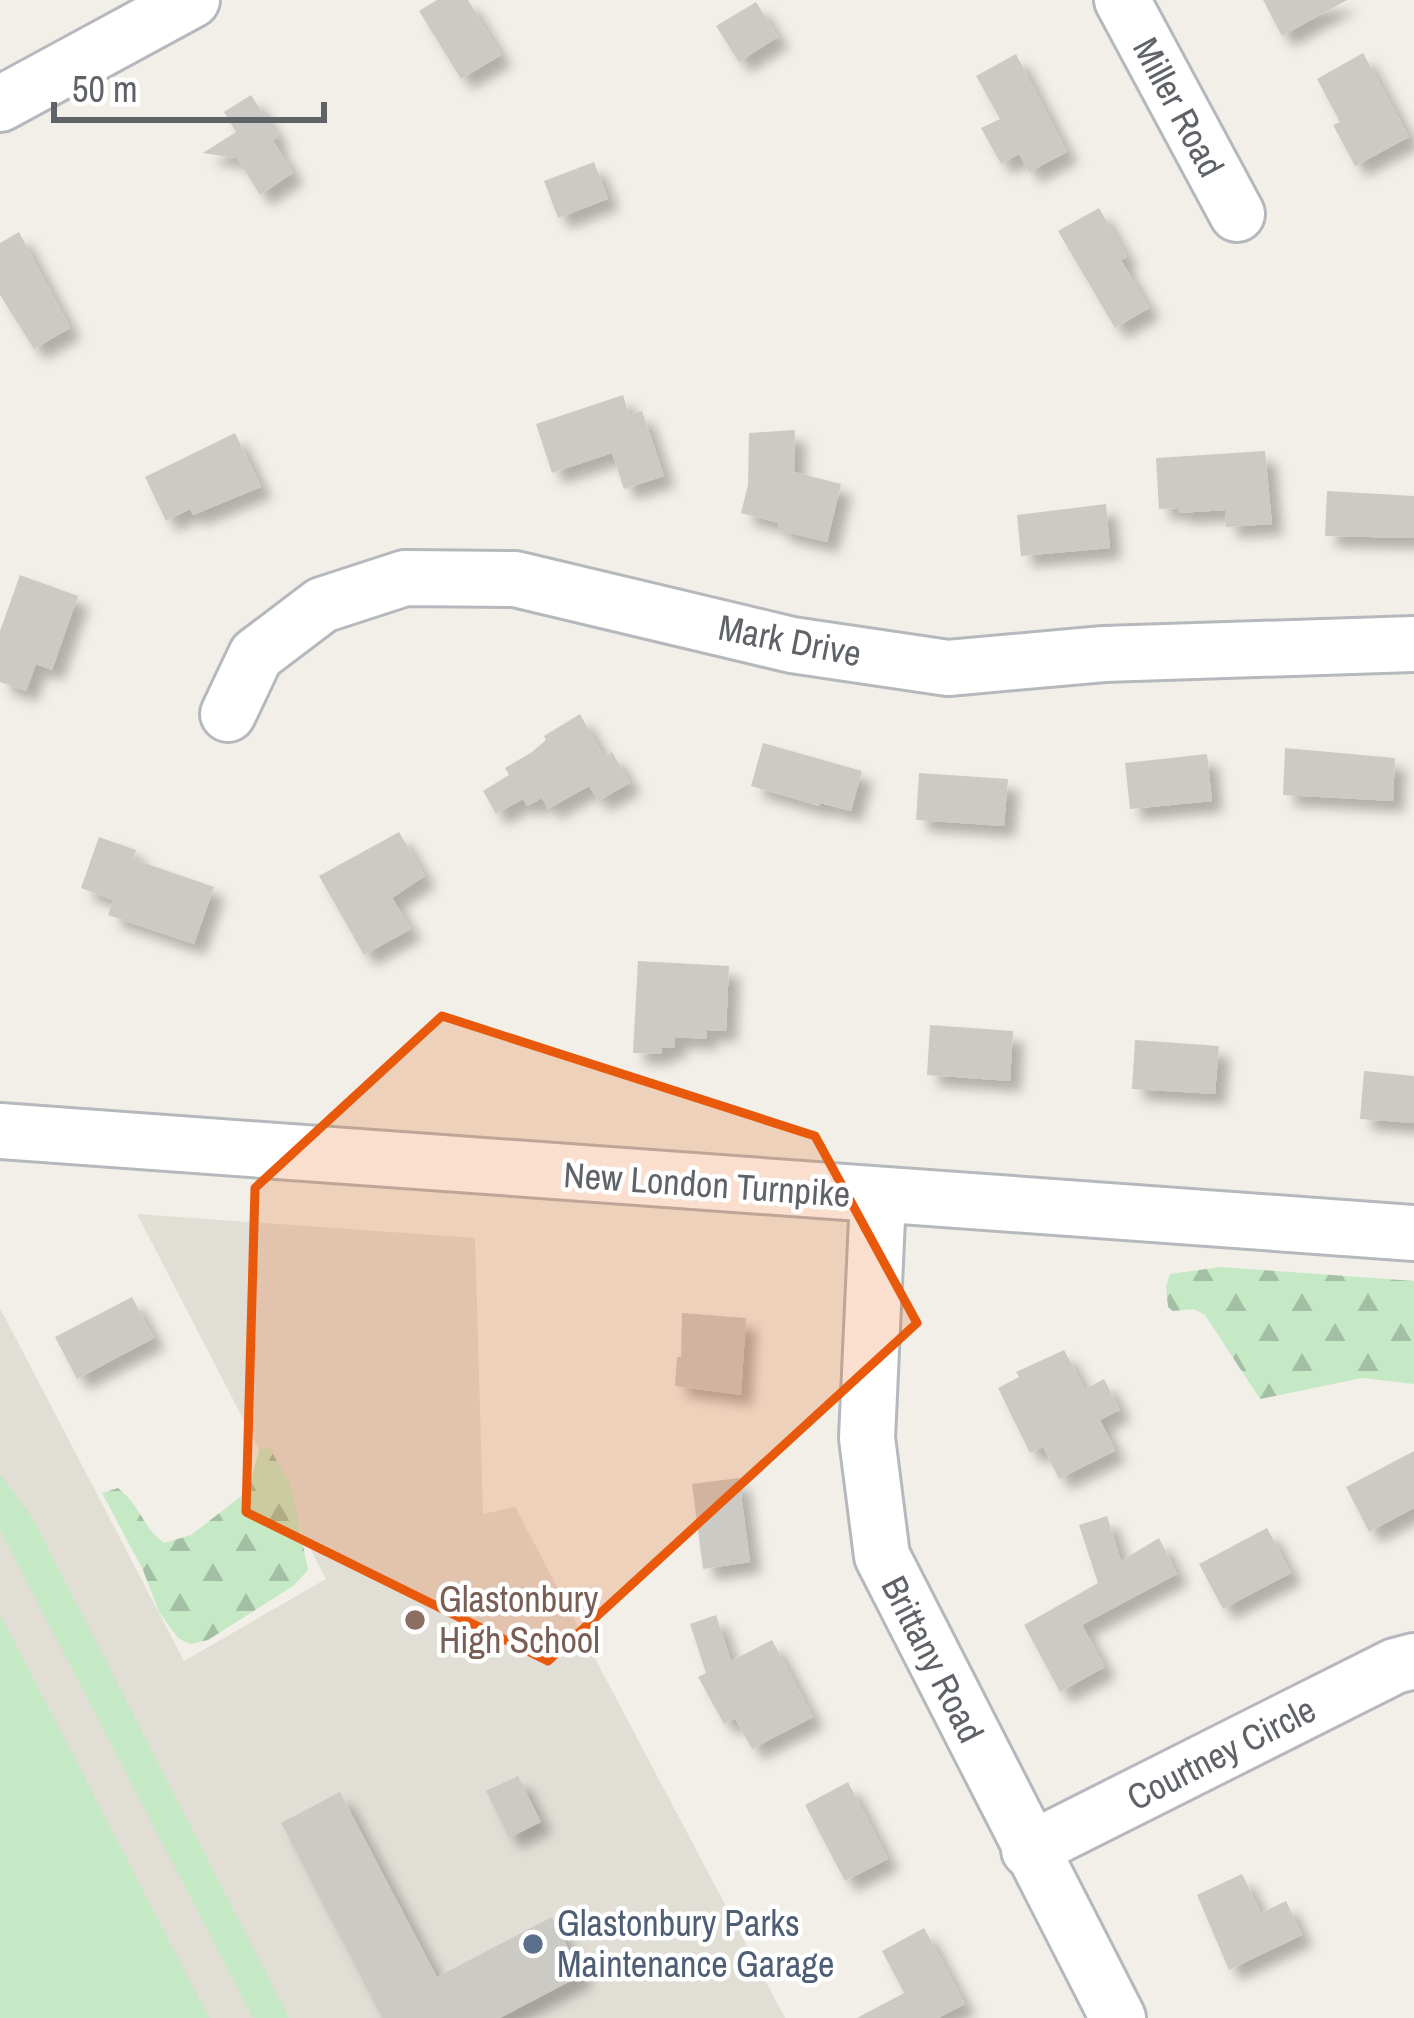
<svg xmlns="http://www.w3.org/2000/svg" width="1414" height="2018" font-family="'Archivo Narrow',sans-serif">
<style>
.education{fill:#e1ded6}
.forest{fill:url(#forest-firs)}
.pitch{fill:#c5e8c5}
.building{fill:#cccac5;filter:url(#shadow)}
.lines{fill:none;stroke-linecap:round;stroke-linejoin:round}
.minor-casing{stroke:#b5b8bc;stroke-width:60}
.minor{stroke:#fff;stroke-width:54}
.marked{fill:#e8590c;fill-opacity:0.2;stroke:#e8590c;stroke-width:9;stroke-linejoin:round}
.education-dot{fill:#8d6e63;stroke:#fff;stroke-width:4.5}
.service-dot{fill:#5c6f8a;stroke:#fff;stroke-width:4.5}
.labels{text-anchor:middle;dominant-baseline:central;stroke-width:9;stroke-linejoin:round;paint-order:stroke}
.street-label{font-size:36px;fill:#5f6368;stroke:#fff}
.education-label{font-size:36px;fill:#785e54;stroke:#fff;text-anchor:start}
.service-label{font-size:36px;fill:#4e5e75;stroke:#fff;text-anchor:start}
</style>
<defs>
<pattern id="forest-firs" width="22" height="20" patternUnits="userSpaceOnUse" patternTransform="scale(3)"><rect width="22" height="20" fill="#c5e8c5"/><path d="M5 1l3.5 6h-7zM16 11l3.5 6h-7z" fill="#a3c0a4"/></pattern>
<filter id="shadow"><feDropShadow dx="11" dy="11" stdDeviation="6" flood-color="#0004"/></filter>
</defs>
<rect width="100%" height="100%" fill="#f1efe8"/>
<path class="education" d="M 137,1214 L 475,1238 L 483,1514 L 515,1507 L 785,2018 L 0,2018 L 0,1308 L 184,1661 L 326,1579 Z"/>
<path class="forest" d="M 1221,1267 L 1414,1281 L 1414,1384 L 1362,1378 L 1260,1399 L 1205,1315 L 1194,1309 L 1173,1311 L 1168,1307 L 1166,1286 L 1170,1274 Z
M 269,1447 L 291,1485 L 308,1570 L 293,1586 L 208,1640 L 190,1644 L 178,1638 L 159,1612 L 143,1570 L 102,1493 L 118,1488 C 140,1505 143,1528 164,1543 L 191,1535 L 248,1491 L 259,1450 Z"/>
<path class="pitch" d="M 0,1474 L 32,1517 L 289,2018 L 253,2018 L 0,1530 Z
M 0,1614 L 209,2018 L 0,2018 Z"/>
<path class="building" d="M 437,0 L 468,0 L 501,55 L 461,79 L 419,11 Z
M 1263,0 L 1347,0 L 1282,36 Z
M 756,2 L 778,37 L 739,62 L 716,26 Z
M 1363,53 L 1409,137 L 1355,166 L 1333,125 L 1340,122 L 1317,79 Z
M 1016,54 L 1067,152 L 1029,172 L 1019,154 L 1001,164 L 981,128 L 1000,119 L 976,76 Z
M 251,95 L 278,137 L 273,140 L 293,173 L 260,195 L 237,158 L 203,153 L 236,132 L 224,112 Z
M 594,162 L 608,199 L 558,218 L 544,181 Z
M 1099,208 L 1127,257 L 1121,260 L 1149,308 L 1115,328 L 1058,231 Z
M 19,232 L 70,328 L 34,349 L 0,295 L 0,243 Z
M 623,395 L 629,415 L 642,411 L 664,476 L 624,489 L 612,453 L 552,473 L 536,424 Z
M 795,430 L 794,472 L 841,484 L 827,542 L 778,530 L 779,523 L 741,513 L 748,485 L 749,433 Z
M 235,433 L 261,487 L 193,515 L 190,509 L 166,521 L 145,477 Z
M 1265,451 L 1272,524 L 1226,527 L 1225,510 L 1179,513 L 1178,508 L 1159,509 L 1156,458 Z
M 1327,491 L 1414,496 L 1414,538 L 1325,536 Z
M 1106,504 L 1110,548 L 1021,556 L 1017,515 Z
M 20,575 L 78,596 L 52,670 L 36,664 L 26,691 L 0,682 L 0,631 Z
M 580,714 L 604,757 L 612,752 L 630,783 L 598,801 L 589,786 L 548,809 L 542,798 L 527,806 L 523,799 L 496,814 L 483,791 L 509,775 L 505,768 L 532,752 L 546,740 L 544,736 Z
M 763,743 L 862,771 L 851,811 L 820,803 L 819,806 L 751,786 Z
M 1285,748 L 1395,758 L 1393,801 L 1283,795 Z
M 1207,754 L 1212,801 L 1130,809 L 1125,763 Z
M 919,773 L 1008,779 L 1004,826 L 916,820 Z
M 399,832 L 425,876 L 392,898 L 411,929 L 364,955 L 319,876 Z
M 99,837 L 136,850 L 133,859 L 214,887 L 194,944 L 108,915 L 113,900 L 81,888 Z
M 638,961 L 729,966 L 726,1031 L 707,1030 L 706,1039 L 675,1037 L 675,1048 L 662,1048 L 661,1054 L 633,1053 Z
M 930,1025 L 1013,1031 L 1010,1081 L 927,1075 Z
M 1135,1040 L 1219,1046 L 1215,1094 L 1132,1089 Z
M 1364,1071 L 1414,1076 L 1414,1123 L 1360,1119 Z
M 132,1297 L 154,1338 L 77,1379 L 55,1337 Z
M 682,1313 L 746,1318 L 741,1395 L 675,1386 L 677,1357 L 681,1357 Z
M 1064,1350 L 1085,1389 L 1104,1379 L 1120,1410 L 1100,1420 L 1115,1451 L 1059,1479 L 1043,1447 L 1030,1453 L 998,1388 L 1019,1377 L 1016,1372 Z
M 1414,1451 L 1414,1508 L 1369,1532 L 1346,1487 Z
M 739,1478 L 750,1562 L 703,1569 L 692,1484 Z
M 1107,1516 L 1121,1561 L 1159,1538 L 1177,1574 L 1082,1625 L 1105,1667 L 1060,1692 L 1024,1625 L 1098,1583 L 1079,1525 Z
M 1267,1528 L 1291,1573 L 1223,1609 L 1199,1564 Z
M 716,1615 L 731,1661 L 772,1640 L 813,1717 L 752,1749 L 735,1718 L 724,1724 L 698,1677 L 706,1673 L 690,1624 Z
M 518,1776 L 541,1822 L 509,1838 L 486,1791 Z
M 848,1782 L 888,1859 L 845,1881 L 805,1805 Z
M 340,1792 L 437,1977 L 552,1917 L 582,1975 L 500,2018 L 382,2018 L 281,1823 Z
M 1242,1874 L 1261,1913 L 1286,1901 L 1302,1935 L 1229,1970 L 1197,1895 Z
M 924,1928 L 965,2004 L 938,2018 L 857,2018 L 904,1993 L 882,1951 Z"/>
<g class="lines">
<defs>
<path id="minor" d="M 1122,0 L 1237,214
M 0,104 L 192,0
M 228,714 L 256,655 L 322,605 L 405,578 L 515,579 L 792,645 L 948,668 L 1104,654 L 1414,644
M 0,1131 L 1414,1233
M 878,1197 L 867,1438 L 882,1556 L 1118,2018
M 1029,1850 L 1395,1666 L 1414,1661"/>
</defs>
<use href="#minor" class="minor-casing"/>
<use href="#minor" class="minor"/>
</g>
<path class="marked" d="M 442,1016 L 815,1136 L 917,1323 L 548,1661 L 246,1512 L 255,1188 Z"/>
<circle class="education-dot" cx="415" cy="1620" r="12"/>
<circle class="service-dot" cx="533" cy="1944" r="12"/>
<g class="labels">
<g class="street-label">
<text transform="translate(1179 107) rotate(62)">Miller Road</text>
<text transform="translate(790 640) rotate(11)">Mark Drive</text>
<text transform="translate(707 1184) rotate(4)">New London Turnpike</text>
<text transform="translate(933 1659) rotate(63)">Brittany Road</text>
<text transform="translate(1221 1753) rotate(-27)">Courtney Circle</text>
</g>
<g class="education-label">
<text x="439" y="1599">Glastonbury<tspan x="439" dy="41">High School</tspan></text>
</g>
<g class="service-label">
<text x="557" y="1923">Glastonbury Parks<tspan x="557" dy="41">Maintenance Garage</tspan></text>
</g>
</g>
<path d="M54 102v18h270v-18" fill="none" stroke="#5f6368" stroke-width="6"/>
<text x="72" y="102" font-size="36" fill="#5f6368" stroke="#ffffff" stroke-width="9" paint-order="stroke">50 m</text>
</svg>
